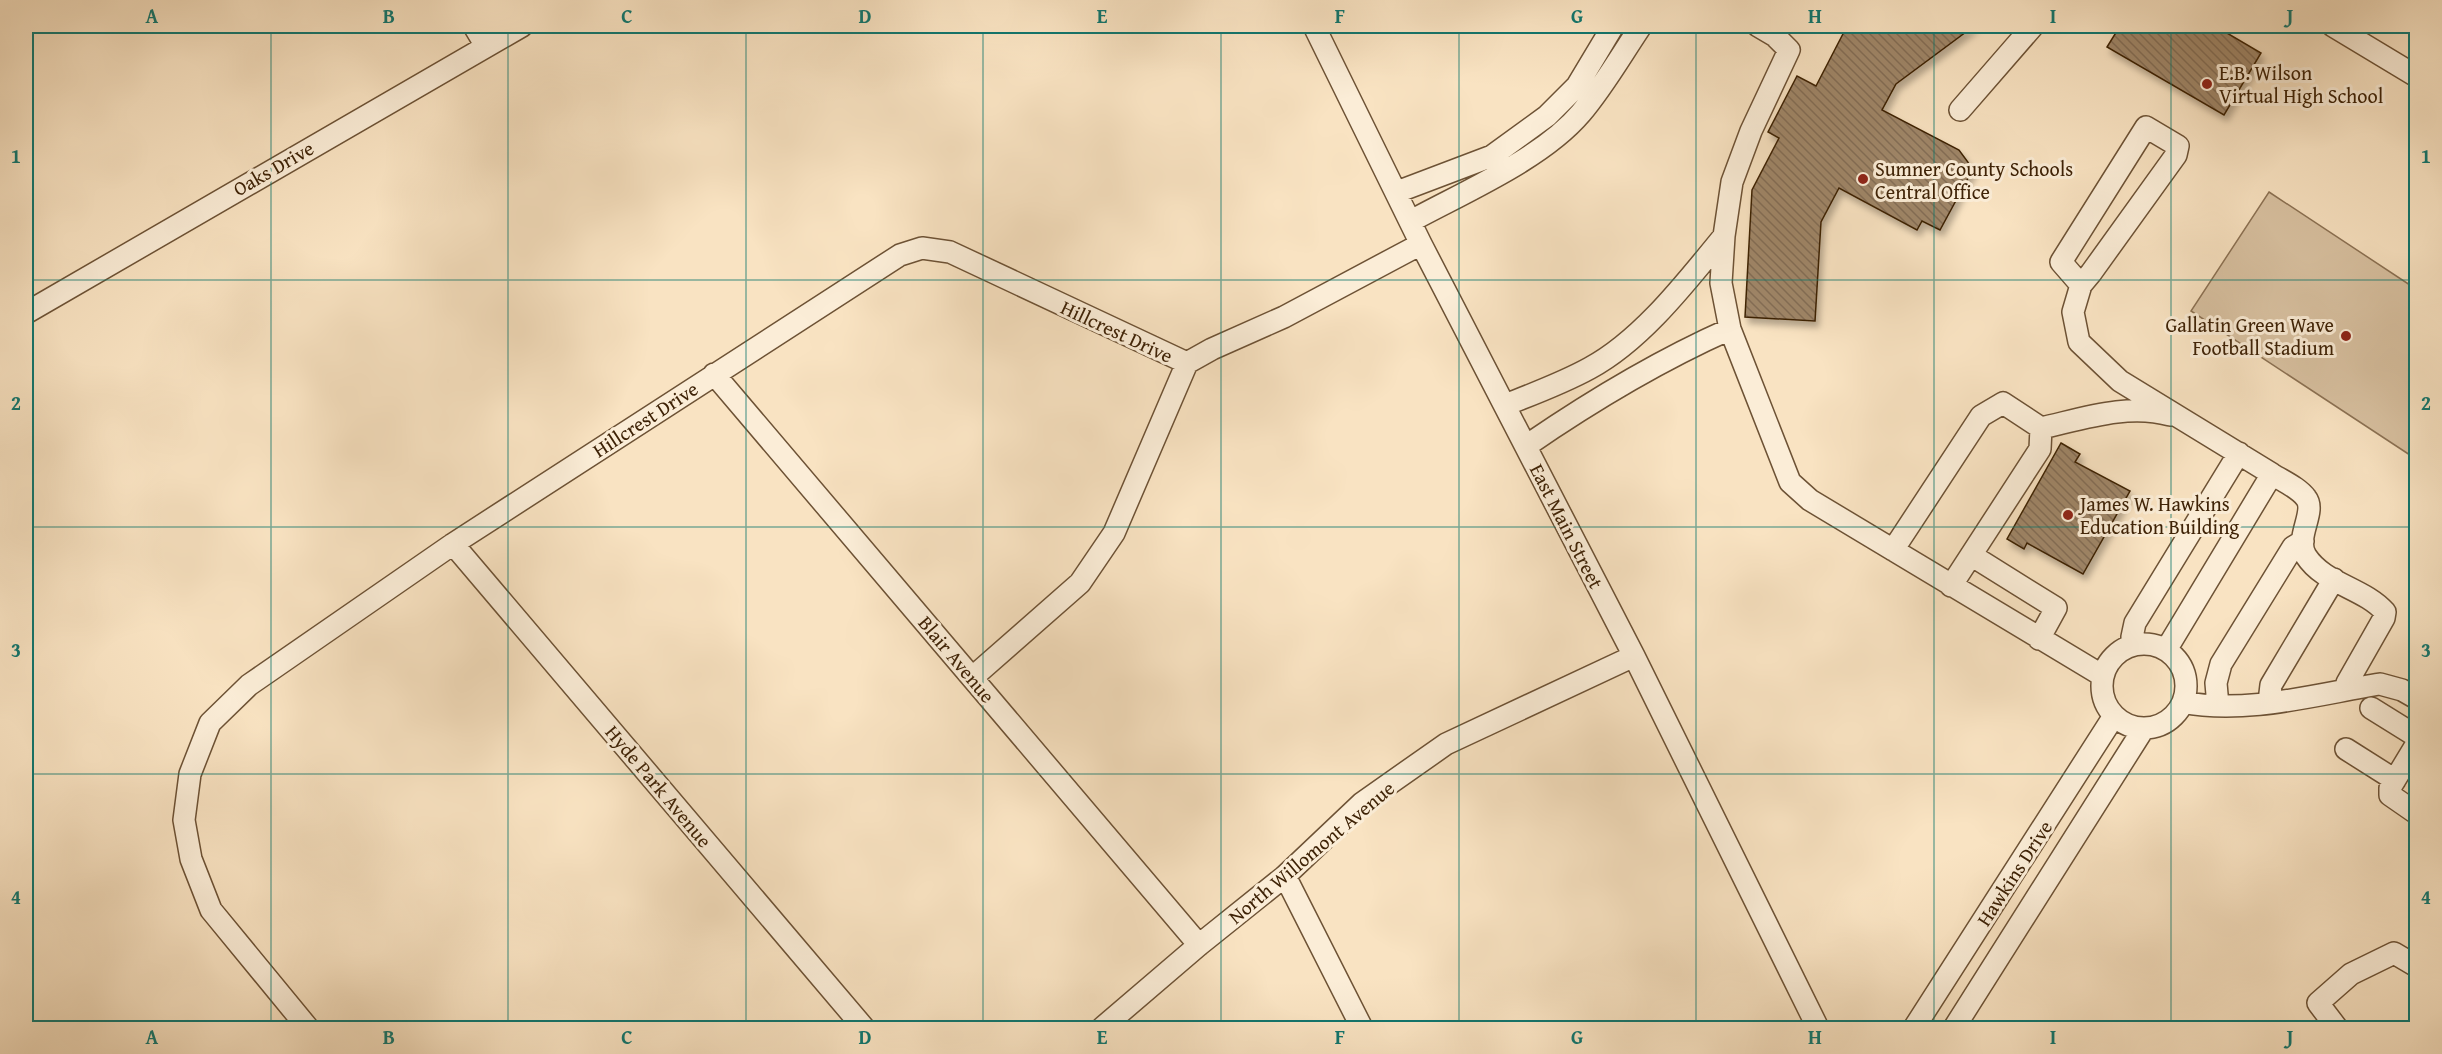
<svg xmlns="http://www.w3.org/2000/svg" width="2442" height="1054" font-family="'Gentium Book Plus',serif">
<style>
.green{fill:#d9c2a2;stroke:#8c7254;stroke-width:1.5}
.building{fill:url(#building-back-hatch);stroke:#3e2206;stroke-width:1.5;filter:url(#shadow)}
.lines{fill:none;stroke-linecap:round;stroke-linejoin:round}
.minor-casing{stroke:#6d5235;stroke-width:24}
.minor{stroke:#fbedd7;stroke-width:21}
.grid{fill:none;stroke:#0f766e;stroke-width:1.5;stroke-opacity:0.55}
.poi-dot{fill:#8f2418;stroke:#fbedd7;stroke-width:2}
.labels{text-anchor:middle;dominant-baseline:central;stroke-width:6;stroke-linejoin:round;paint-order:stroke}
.poi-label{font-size:20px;fill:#3e2206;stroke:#fbedd7;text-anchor:start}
.street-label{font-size:20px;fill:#3e2206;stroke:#fbedd7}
.neatline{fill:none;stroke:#0f766e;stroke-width:2}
.grid-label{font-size:20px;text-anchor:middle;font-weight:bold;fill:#0f766e}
</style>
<defs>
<pattern id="building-back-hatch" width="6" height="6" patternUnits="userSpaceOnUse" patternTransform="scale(1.5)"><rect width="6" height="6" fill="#9f8668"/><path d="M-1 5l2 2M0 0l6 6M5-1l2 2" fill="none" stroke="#836d54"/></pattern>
<filter id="shadow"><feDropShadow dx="3.5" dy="6" stdDeviation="3" flood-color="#0004"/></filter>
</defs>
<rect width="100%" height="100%" fill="#f9e3c2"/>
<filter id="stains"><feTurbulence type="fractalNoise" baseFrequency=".00333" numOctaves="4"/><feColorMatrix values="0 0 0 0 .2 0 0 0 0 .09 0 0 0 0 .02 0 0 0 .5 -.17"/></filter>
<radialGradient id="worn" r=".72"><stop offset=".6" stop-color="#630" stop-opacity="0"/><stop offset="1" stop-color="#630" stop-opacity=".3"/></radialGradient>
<path class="green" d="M 2269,192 L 2416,289 L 2416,459 L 2191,311 Z"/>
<path class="building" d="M 1851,26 L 1974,26 L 1896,84 L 1882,110 L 1959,150 L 1973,169 L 1940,230 L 1922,221 L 1917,230 L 1839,188 L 1821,222 L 1815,321 L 1745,317 L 1752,190 L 1779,138 L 1768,132 L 1797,76 L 1816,86 L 1845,30 Z
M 2120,26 L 2222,26 L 2220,29 L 2261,53 L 2224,115 L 2107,47 Z
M 2061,443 L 2080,454 L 2075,462 L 2130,491 L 2083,574 L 2027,543 L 2024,549 L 2007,539 Z"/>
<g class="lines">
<defs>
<path id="minor" d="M 474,26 L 486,46
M 1314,26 L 1421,244 L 1634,656 L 1818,1028
M 1758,26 L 1775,36 L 1789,50 L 1751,131 L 1732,182 L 1724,236 L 1721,283 L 1730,329 L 1790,482 L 1810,500 L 2103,676
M 2333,26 L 2416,76
M 1960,110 L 2033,26
M 1397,192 L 1492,156 L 1547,116 L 1577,86 L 1613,26
M 1411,221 C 1464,192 1542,159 1581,113 C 1604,86 1622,54 1641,26
M 2081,285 L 2061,262 L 2146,127 L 2178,146 L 2176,155 L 2091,273 L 2081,285 L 2073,312 L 2079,342 L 2120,381 L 2272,474 L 2166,650
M 26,313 L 522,26
M 714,374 L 1199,945
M 1505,405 C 1533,394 1563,383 1590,368 C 1642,340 1687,281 1724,236
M 2041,428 C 2082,419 2128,403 2170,415
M 1526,446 C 1590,402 1658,361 1730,329
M 2272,474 C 2283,481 2299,488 2306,498 C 2317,512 2294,537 2306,556 C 2324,584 2364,588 2385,612 L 2384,618 L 2347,683 L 2346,689
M 453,544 L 864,1028
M 1893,550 L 1981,416 L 2003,403 L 2041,428 L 2040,449 L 1951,586
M 1971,555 L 2056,608 L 2039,639
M2102 686a42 42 0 1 1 84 0a42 42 0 1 1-84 0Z
M 2134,645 L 2132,637 L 2135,623 L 2239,453
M 973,677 L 1080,583 L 1114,533 L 1187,363
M 2183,702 C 2244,715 2318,694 2380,684 L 2402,690 L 2416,698
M 2269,702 L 2271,685 L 2334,579
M 2218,706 L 2216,683 L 2221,664 L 2293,547 L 2303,541
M 2371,708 L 2416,736
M 2416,745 L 2390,788 L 2390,795 L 2416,813
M 2346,749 L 2395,780
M 1285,876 L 1362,1028
M 308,1028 L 211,910 L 191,859 L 184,820 L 190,774 L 210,723 L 249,685 L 453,544 L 900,255 L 922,248 L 950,252 L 1187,363 L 1212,349 L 1284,317 L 1421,244
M 1102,1028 L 1199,945 L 1285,876 L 1362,803 L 1446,744 L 1634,656
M 1914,1028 L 2114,716
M 1954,1028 L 2144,728
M 2337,1028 L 2318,1003 L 2351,974 L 2394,953 L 2416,966"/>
</defs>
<use href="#minor" class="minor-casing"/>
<use href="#minor" class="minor"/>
</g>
<path class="grid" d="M 271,26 L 271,1028M 508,26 L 508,1028M 746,26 L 746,1028M 983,26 L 983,1028M 1221,26 L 1221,1028M 1459,26 L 1459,1028M 1696,26 L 1696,1028M 1934,26 L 1934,1028M 2171,26 L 2171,1028M 26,280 L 2416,280M 26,527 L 2416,527M 26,774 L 2416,774"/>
<g class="poi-dot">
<circle cx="2207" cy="84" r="6"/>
<circle cx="1863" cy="179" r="6"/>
<circle cx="2346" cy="336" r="6"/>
<circle cx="2068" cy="515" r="6"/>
</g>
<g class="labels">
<g class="poi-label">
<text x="2219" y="72">E.B. Wilson<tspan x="2219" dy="23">Virtual High School</tspan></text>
<text x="1875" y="168">Sumner County Schools<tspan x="1875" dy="23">Central Office</tspan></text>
<text x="2334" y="324" text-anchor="end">Gallatin Green Wave<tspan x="2334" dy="23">Football Stadium</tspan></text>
<text x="2080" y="503">James W. Hawkins<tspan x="2080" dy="23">Education Building</tspan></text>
</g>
<g class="street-label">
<text transform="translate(273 168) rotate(-30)">Oaks Drive</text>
<text transform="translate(1117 331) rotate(25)">Hillcrest Drive</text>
<text transform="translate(645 419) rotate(-33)">Hillcrest Drive</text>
<text transform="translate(1567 526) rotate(63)">East Main Street</text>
<text transform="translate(957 659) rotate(50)">Blair Avenue</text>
<text transform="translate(659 786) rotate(50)">Hyde Park Avenue</text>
<text transform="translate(1311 852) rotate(-40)">North Willomont Avenue</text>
<text transform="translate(2014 873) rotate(-57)">Hawkins Drive</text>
</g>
</g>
<rect width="2442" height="1054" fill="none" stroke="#f9e3c2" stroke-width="66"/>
<rect x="33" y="33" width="2376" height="988" class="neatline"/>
<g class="grid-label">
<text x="152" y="23">A</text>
<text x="389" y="23">B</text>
<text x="627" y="23">C</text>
<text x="865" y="23">D</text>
<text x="1102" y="23">E</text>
<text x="1340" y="23">F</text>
<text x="1577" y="23">G</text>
<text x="1815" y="23">H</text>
<text x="2053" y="23">I</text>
<text x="2290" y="23">J</text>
<text x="16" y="163">1</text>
<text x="2426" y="163">1</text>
<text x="16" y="410">2</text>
<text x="2426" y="410">2</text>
<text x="16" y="657">3</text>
<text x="2426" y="657">3</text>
<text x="16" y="904">4</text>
<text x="2426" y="904">4</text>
<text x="152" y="1044">A</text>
<text x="389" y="1044">B</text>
<text x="627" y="1044">C</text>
<text x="865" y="1044">D</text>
<text x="1102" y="1044">E</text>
<text x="1340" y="1044">F</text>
<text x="1577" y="1044">G</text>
<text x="1815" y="1044">H</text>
<text x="2053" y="1044">I</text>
<text x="2290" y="1044">J</text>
</g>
<rect width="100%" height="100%" filter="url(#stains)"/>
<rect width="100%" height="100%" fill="url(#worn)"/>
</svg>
